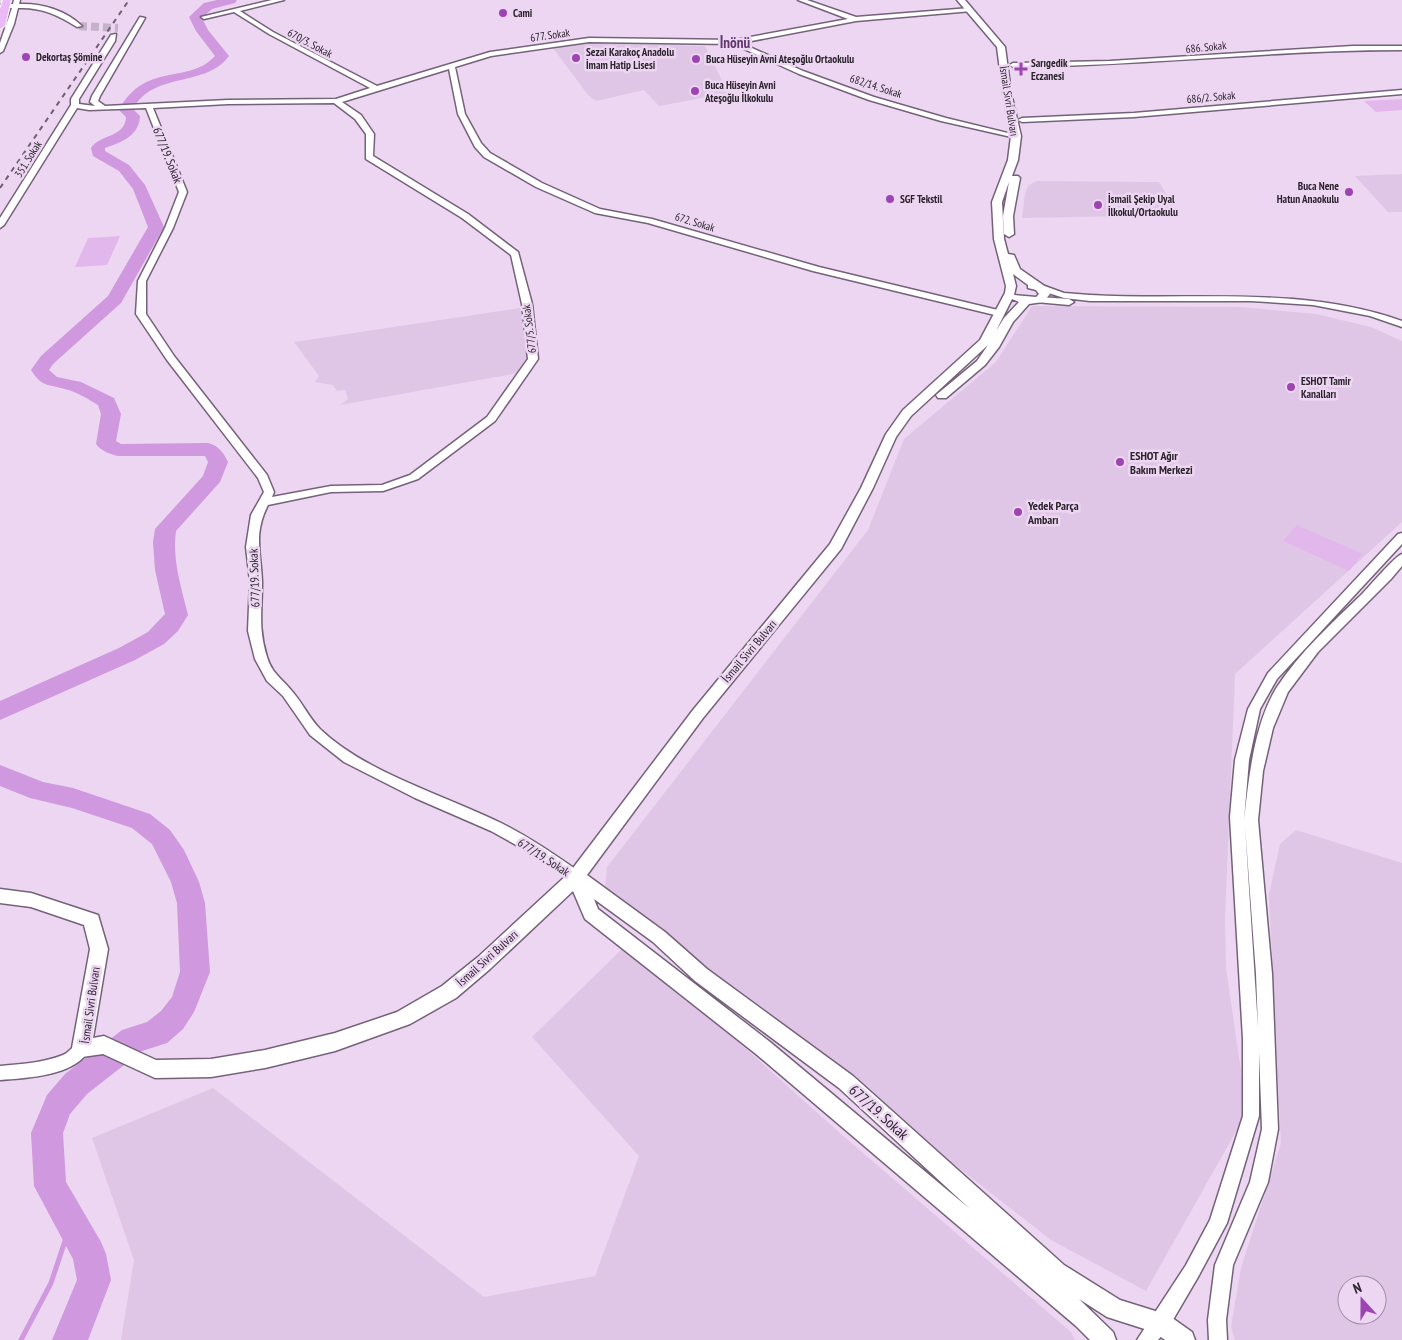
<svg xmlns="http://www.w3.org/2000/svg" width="1402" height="1340" font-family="'PT Sans Narrow',sans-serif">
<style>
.built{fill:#e0c6e6;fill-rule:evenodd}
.green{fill:#e2b7ec}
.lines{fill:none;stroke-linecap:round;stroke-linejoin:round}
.stream{stroke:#d098de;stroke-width:5}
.river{fill:#d098de;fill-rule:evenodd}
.tertiary-tunnel{stroke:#c5b2ca;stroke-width:8;stroke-dasharray:8 4;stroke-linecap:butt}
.tertiary-casing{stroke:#75627a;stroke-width:3}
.secondary-casing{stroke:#75627a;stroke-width:3}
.trunk-casing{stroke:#fff;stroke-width:2}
.tertiary{fill:#fff;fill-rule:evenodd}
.secondary{fill:#fff;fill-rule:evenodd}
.trunk{fill:#ebb8f8;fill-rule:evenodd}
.rail{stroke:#6d6070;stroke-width:2;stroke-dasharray:5 5;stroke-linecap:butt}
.poi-dot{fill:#9c44b1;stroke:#ecd6f1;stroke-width:2}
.labels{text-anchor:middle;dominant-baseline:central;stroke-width:5;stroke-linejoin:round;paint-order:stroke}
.far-poi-label{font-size:11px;font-weight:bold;fill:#2b232d;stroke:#ecd6f1;text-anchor:start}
.far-street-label{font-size:11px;fill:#2b232d;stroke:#ecd6f1}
.street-label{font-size:12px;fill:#2b232d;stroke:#ecd6f1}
.poi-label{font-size:12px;font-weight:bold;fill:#2b232d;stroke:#ecd6f1;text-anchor:start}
.far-district-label{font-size:15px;font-weight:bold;fill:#61366c;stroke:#ecd6f1}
.near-street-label{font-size:15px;fill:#2b232d;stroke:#ecd6f1}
</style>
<rect width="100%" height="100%" fill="#ecd6f1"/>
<path class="built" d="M 590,43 L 705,46 L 728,93 L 659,106 L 644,90 L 596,101 L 588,95 L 553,48 Z
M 1402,174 L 1402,212 L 1388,212 L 1355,176 Z
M 1036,181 L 1159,182 L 1179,215 L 1022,218 L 1025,194 L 1028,186 Z
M 1032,306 L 1240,307 L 1316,314 L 1371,327 L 1402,341 L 1402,522 L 1235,674 L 1225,920 L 1226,968 L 1247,1112 L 1146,1291 L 1051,1240 L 605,891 L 607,867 L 868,530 L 904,439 L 996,362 Z
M 520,308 L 530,356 L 518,373 L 340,405 L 348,399 L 345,390 L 337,391 L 333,385 L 315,382 L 319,376 L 294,342 Z
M 1296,830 L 1402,863 L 1402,1340 L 1235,1340 L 1231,1327 L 1241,1268 L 1281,1143 L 1269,895 L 1280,844 ZM 1347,1285 L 1377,1285 L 1377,1315 L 1347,1315 Z
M 623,948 L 697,1005 L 841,1134 L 1071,1332 L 1075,1340 L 121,1340 L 134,1260 L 92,1138 L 213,1088 L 484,1297 L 595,1276 L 639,1156 L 532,1037 Z"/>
<path class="green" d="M 1402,99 L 1402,110 L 1376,112 L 1364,101 Z
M 120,236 L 107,265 L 75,267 L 88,238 Z
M 1297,525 L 1363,554 L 1349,571 L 1283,541 Z"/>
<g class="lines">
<path class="stream" d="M 21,1340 L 51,1283 L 71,1223"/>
<path class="river" d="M 217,0 L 237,0 L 235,3 L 212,9 L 202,18 L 208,30 L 229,56 C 206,88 153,71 133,109 L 140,116 C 139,136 122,142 105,148 L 105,151 L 129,165 L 145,185 L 164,227 L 121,303 L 53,364 L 49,370 L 57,377 L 81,382 L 114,398 L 121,414 L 116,441 L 121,444 L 208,443 C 219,446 223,452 228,462 L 220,482 L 176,531 C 172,559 181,587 188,615 L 178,631 L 164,644 L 135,660 L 0,720 L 0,701 L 119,648 L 148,632 L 165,614 L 155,570 L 153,542 L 155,529 L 203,476 L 208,462 L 205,456 L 118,456 C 110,454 101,451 96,444 L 101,414 L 98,405 C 88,399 77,392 65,389 C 47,384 42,387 31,370 L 41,356 L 108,296 L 148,227 L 133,189 L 119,171 L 93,156 L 91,148 C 100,134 125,138 126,117 L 119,110 C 145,61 189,85 215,56 L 196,31 L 189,17 L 204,3 Z
M 0,765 L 43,782 L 73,788 L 150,814 L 170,830 L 184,850 L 199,882 L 205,903 L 210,972 L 194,1012 L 183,1029 L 167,1043 L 142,1051 L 87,1094 L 70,1114 L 63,1133 L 66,1182 L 101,1242 L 106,1254 L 111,1280 L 88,1340 L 52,1340 L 77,1280 L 73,1259 L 34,1186 L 31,1133 L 47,1095 L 65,1074 L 122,1030 L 147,1022 L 161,1011 L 172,997 L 180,972 L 177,903 L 171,882 L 152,844 L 132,828 L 72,808 L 30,798 L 0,786 Z"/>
<path class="tertiary-tunnel" d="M 79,26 L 118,28"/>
<defs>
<path id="tertiary" d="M 14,0 L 20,0 L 19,4 C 42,3 65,10 82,26 L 77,27 C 58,15 41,7 18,8 L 14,24 L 3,51 L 0,53 L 0,43 L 12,8 L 0,9 L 0,5 L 13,4 Z
M 272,0 L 284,0 L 240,11 L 273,32 L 377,86 L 490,52 L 589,38 L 734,40 L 848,19 L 798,0 L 807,0 L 856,17 L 970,8 L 972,9 L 972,11 L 856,21 L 741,43 L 803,71 L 874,97 L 946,118 L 1020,136 L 1016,138 L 941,121 L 869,100 L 799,74 L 733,44 L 589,42 L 491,56 L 455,67 L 465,114 L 481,143 L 490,153 L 542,183 L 600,209 L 652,219 L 819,267 L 1002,311 L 1002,315 L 999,316 L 813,271 L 648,223 L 595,213 L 536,187 L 484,157 L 475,147 L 458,114 L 449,69 L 342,102 L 361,115 L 374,134 L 373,156 L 468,214 L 518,252 L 532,304 L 538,359 L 495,421 L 418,479 L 383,491 L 331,492 L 268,505 C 253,534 261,553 262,582 C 262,611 258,628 267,657 C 271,672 282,679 291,690 C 302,702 309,718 320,729 C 366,773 444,795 501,823 C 529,837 555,855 581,873 L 583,877 L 581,881 L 576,883 L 571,881 L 536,856 L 491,831 L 415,798 L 344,762 L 310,735 L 283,696 L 267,681 L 255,659 L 248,631 L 250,581 L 246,547 L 251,515 L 264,492 L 258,478 L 167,360 L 136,314 L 138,281 L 165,228 L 179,192 L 146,108 L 89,110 L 77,108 L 4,225 L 0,228 L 0,218 L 71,105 L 71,99 L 111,35 L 116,34 L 115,41 L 79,99 L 79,104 L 95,106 L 90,102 L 92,96 L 140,17 L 145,18 L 100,96 L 98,101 L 105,106 L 228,100 L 336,99 L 370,88 L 269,34 L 234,12 L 204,19 L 201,17 ZM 334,103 L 355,119 L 366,134 L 366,159 L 462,218 L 511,255 L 522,304 L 528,359 L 487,417 L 410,475 L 382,485 L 331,486 L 272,497 L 274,492 L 267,475 L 174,356 L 146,314 L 146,281 L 173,228 L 187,192 L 153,108 L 228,104 Z
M 1353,46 L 1402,46 L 1402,50 C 1272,50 1143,66 1013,67 L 1010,65 L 1013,63 L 1110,61 Z
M 1402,90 L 1402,94 L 1134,117 L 1022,122 L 1018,120 L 1022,118 L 1134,113 Z
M 1039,284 L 1064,293 L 1090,295 C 1196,301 1299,285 1402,321 L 1402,327 L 1370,316 L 1313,305 L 1251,301 L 1090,301 L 1064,298 L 1036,289 L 1035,287 Z
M 1039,297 L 1069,299 L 1074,302 L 1069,305 L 1036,302 L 1036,298 Z
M 1402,533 L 1402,544 L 1277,679 L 1260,709 L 1249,760 L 1244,820 C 1249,777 1254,724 1277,687 C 1300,652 1332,623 1362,594 C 1369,587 1395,556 1402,554 L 1402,566 L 1391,579 L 1318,652 L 1288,692 L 1273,728 L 1263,771 L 1258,820 L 1272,974 L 1278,1129 L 1268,1182 L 1233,1265 L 1226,1320 L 1227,1340 L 1209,1340 L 1208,1320 L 1215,1265 L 1250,1182 L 1262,1129 L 1259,1052 L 1259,1116 L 1227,1223 L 1198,1277 L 1167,1330 L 1158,1340 L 1137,1340 L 1186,1265 L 1210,1220 L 1243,1116 L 1243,1039 L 1230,817 L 1235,760 L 1248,709 L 1268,673 L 1398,534 ZM 1245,826 L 1256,974 L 1258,1028 Z
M 82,1041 L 88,1043 L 90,1048 C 77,1076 27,1078 0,1080 L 0,1066 C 21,1064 43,1063 63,1055 C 70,1052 74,1044 82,1041 Z"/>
<path id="secondary" d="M 957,0 L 965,0 L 1005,47 L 1011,93 L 1021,136 L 1018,160 L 1012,176 L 1018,176 L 1020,178 L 1013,216 L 1014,234 L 1009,237 L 1004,234 L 1003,216 L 1009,182 L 1002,202 L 1004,239 L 1008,254 L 1014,255 L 1020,269 L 1043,285 L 1050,294 L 1043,302 L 1029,304 L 1013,322 L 999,347 L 985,365 L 946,398 L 938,398 L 936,395 L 977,361 L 988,345 L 911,416 L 896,437 L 873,488 L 841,549 L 703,718 L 587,875 L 665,932 L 707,969 L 853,1076 L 1064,1265 L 1120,1300 L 1168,1315 L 1192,1332 L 1195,1340 L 1165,1340 L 1154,1332 L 1107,1317 L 1079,1299 L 1113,1332 L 1116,1340 L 1090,1340 L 1076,1326 L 756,1054 L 585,919 L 573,891 L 490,969 L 456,998 L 410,1024 L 335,1051 L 265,1068 L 211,1077 L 155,1078 L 103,1054 L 82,1057 L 75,1054 L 72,1048 L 90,949 L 84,925 L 31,907 L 0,903 L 0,889 L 31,893 L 98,915 L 108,949 L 93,1038 L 104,1036 L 156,1060 L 211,1059 L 265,1050 L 335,1033 L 397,1012 L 442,986 L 478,957 L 570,872 L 693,710 L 830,544 L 861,488 L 886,434 L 903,410 L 980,340 L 1005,293 L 1006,286 L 994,239 L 992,202 L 1008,160 L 1011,136 L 1003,93 L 997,47 ZM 1013,274 L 1028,285 L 1028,288 L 1036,290 L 1039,294 L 1036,297 L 1014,295 L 1016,286 ZM 1012,299 L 1019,302 L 1004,318 L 996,331 ZM 594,899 L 653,942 L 695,981 L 839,1088 L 970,1209 L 770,1042 L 598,909 Z"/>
<path id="trunk" d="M 3,0 L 11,0 L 5,26 L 0,29 L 0,9 Z"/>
</defs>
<use href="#tertiary" class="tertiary-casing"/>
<use href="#secondary" class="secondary-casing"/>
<use href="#trunk" class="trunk-casing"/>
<use href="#tertiary" class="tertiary"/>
<use href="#secondary" class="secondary"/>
<use href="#trunk" class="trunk"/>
<path class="rail" d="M 0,188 L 129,0"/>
</g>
<g class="poi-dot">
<circle cx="503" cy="13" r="5"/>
<circle cx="26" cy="57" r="5"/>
<circle cx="576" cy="58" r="5"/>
<circle cx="696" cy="59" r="5"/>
<path d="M1018.5 61.5h5v5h5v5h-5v5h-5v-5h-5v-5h5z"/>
<circle cx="695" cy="91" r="5"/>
<circle cx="1349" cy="192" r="5"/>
<circle cx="890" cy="199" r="5"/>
<circle cx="1098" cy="205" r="5"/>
<circle cx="1291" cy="387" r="5"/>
<circle cx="1120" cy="462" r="5"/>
<circle cx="1018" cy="512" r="5"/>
</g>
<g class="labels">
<g class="far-poi-label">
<text x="513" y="13">Cami</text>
<text x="586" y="52">Sezai Karakoç Anadolu<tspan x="586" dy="13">İmam Hatip Lisesi</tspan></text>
<text x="36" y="57">Dekortaş Şömine</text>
<text x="706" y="59">Buca Hüseyin Avni Ateşoğlu Ortaokulu</text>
<text x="1031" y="63">Sarıgedik<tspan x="1031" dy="13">Eczanesi</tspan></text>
<text x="705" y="85">Buca Hüseyin Avni<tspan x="705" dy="13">Ateşoğlu İlkokulu</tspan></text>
<text x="1339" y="186" text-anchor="end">Buca Nene<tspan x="1339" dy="13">Hatun Anaokulu</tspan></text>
<text x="900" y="199">SGF Tekstil</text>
<text x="1108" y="199">İsmail Şekip Uyal<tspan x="1108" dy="13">İlkokul/Ortaokulu</tspan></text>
<text x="1301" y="381">ESHOT Tamir<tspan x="1301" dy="13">Kanalları</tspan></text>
</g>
<g class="far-street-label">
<text transform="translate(550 35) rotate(-8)">677. Sokak</text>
<text transform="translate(310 43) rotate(28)">670/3. Sokak</text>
<text transform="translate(1206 47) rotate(-6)">686. Sokak</text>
<text transform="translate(876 86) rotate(18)">682/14. Sokak</text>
<text transform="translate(1211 97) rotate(-5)">686/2. Sokak</text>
<text transform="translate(1009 101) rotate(81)">İsmail Sivri Bulvarı</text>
<text transform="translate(28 159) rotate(-58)">351. Sokak</text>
<text transform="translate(695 222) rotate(17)">672. Sokak</text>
<text transform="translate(529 329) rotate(-97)">677/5. Sokak</text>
</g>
<g class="street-label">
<text transform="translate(168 155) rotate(68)">677/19. Sokak</text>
<text transform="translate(254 578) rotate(-92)">677/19. Sokak</text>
<text transform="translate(749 651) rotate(-50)">İsmail Sivri Bulvarı</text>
<text transform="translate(544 857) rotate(33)">677/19. Sokak</text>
<text transform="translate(487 958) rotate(-42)">İsmail Sivri Bulvarı</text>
<text transform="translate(90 1005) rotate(-82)">İsmail Sivri Bulvarı</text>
</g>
<g class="poi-label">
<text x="1130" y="455">ESHOT Ağır<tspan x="1130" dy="14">Bakım Merkezi</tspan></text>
<text x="1028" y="505">Yedek Parça<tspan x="1028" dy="14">Ambarı</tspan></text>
</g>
<g class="far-district-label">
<text x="735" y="42">İnönü</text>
</g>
<g class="near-street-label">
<text transform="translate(879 1112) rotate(42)">677/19. Sokak</text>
</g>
</g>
<g transform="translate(1362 1300) rotate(339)"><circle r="24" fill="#ecd6f1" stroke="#9f8ea3"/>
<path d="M0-4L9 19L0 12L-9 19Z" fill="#9c44b1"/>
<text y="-8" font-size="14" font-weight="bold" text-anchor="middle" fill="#2b232d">N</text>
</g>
</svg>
